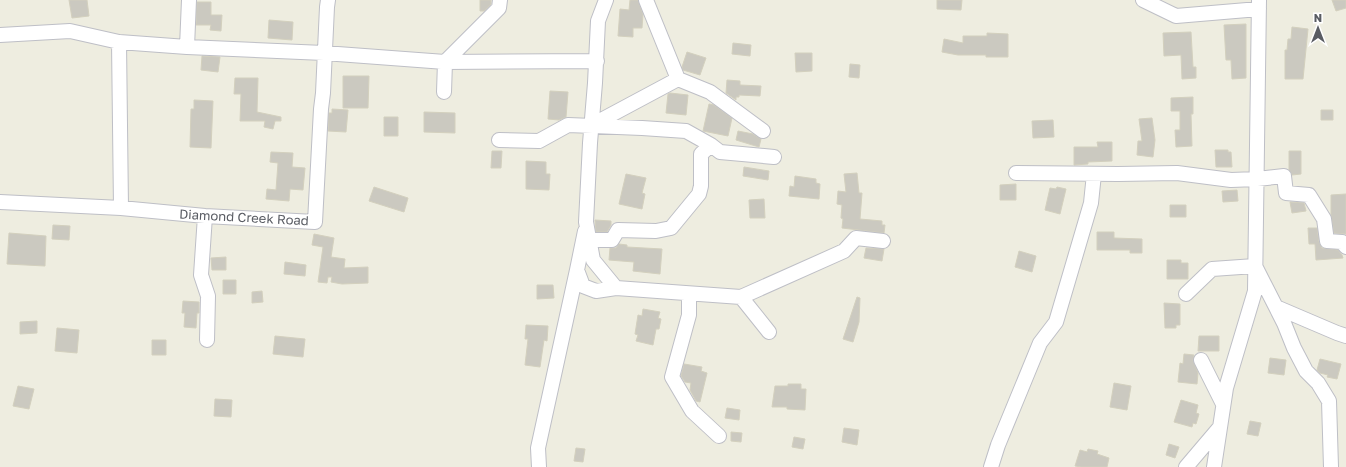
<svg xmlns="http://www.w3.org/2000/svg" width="1346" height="467" font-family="'Golos Text',sans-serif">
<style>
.building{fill:#cbc9c0;stroke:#d3d0be}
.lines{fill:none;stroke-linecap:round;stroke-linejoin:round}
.street-casing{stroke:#bebfc6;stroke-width:16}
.street{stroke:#fff;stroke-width:14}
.labels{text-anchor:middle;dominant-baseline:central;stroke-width:3;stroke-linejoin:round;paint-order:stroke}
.street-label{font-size:13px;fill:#595c63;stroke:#fff}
</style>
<rect width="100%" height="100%" fill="#eeede0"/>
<path class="building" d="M 69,0 L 87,0 L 89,16 L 72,18 Z
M 480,0 L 491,0 L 491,4 L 484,11 L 480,11 Z
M 630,0 L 638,0 L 643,14 L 642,28 L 633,28 L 633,37 L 618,36 L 620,9 L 629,10 Z
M 937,0 L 962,0 L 961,10 L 937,9 Z
M 1332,0 L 1346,0 L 1346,8 L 1336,11 Z
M 197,2 L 211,2 L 211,15 L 222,15 L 221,31 L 210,30 L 211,25 L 196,25 Z
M 269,20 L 293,22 L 292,40 L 268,38 Z
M 1246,24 L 1246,78 L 1232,79 L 1231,60 L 1226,60 L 1224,25 Z
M 1292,27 L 1308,29 L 1303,79 L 1285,79 L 1285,50 L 1287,50 L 1288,39 L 1291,39 Z
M 1191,32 L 1193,67 L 1196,67 L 1196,78 L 1182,79 L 1181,55 L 1164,56 L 1163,33 Z
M 987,33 L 1008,34 L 1008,57 L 986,57 L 986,55 L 958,55 L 942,52 L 944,39 L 963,43 L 963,36 L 987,36 Z
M 733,43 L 751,45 L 750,56 L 732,54 Z
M 687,52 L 706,58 L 700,75 L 683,70 L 682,67 Z
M 795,53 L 812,53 L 812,71 L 796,72 Z
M 202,56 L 220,57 L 218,72 L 201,70 Z
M 850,64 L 860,65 L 859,78 L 849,77 Z
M 343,76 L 369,76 L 368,108 L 343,108 Z
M 235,78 L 258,78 L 257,112 L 281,117 L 281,121 L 275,121 L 273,129 L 264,127 L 265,121 L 240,121 L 241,94 L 234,94 Z
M 727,80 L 740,81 L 740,85 L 761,86 L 760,96 L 739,95 L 739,97 L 736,97 L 736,100 L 726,93 Z
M 550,91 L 568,92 L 566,117 L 559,120 L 548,119 Z
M 670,93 L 688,95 L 686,115 L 666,113 L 668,94 Z
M 1193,97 L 1193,114 L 1191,114 L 1192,146 L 1176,147 L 1175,130 L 1180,130 L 1180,111 L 1171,111 L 1171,98 Z
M 194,100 L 213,101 L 211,148 L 190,147 L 191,109 L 194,109 Z
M 709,104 L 714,105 L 732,118 L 728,136 L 703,131 Z
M 332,109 L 348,110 L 346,132 L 328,131 L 329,113 L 332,113 Z
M 1321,110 L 1333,110 L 1333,120 L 1321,120 Z
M 424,112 L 455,113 L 455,133 L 424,132 Z
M 384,117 L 398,117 L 398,136 L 384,136 Z
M 1152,118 L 1155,140 L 1153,157 L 1137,155 L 1138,141 L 1142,141 L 1139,119 Z
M 1053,120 L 1054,137 L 1033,138 L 1032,121 Z
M 738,131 L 753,134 L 761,139 L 759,147 L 736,140 Z
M 1097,142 L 1112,142 L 1112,161 L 1088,162 L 1088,164 L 1074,165 L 1074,147 L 1098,147 Z
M 1215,150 L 1228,150 L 1228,152 L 1231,152 L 1232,167 L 1216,167 Z
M 492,151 L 502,151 L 501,168 L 491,168 Z
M 1289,151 L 1301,151 L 1301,174 L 1292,175 L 1289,170 Z
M 271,152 L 293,153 L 292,167 L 305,168 L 303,190 L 290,189 L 289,201 L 266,199 L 267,189 L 276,190 L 278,163 L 270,162 Z
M 526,161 L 546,162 L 546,174 L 550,174 L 549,190 L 526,189 Z
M 744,167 L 769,171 L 768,180 L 743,176 Z
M 857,173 L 859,193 L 862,193 L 860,219 L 882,221 L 882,225 L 885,225 L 884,233 L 842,228 L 843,219 L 841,218 L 842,205 L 837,204 L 838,191 L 846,192 L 844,174 Z
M 626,174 L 646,178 L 642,193 L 645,194 L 642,209 L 619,204 Z
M 795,176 L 816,179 L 816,183 L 820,184 L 819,199 L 789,196 L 790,186 L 794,187 Z
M 1016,184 L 1016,200 L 1000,200 L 1000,185 Z
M 374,187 L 408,198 L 404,212 L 369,201 Z
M 1057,187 L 1066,189 L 1060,214 L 1045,210 L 1050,188 L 1056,189 Z
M 1237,190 L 1238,201 L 1223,202 L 1222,191 Z
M 1346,194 L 1346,234 L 1334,233 L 1331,215 L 1331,195 Z
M 764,199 L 765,218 L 750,218 L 749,200 Z
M 1290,202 L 1304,203 L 1306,211 L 1292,213 Z
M 1170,205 L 1186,205 L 1186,217 L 1170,217 Z
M 595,220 L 611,221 L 611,225 L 607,232 L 596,232 Z
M 53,225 L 70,226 L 69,240 L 52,239 Z
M 1308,228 L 1317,228 L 1319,242 L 1322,248 L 1338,250 L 1342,255 L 1343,258 L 1316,260 L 1315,244 L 1309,244 Z
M 1097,232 L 1114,232 L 1114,238 L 1142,239 L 1142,253 L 1130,253 L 1130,250 L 1097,250 Z
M 9,233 L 46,236 L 45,266 L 7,264 Z
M 314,234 L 334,238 L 331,257 L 345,259 L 344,268 L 368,267 L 368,283 L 342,284 L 331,282 L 332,277 L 328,277 L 327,283 L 318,282 L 323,247 L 312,245 Z
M 619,244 L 627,245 L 627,247 L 662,249 L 660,274 L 633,271 L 634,262 L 609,260 L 610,248 L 616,248 Z
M 866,248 L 884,249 L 882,261 L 864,258 Z
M 1019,251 L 1036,256 L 1032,272 L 1015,267 Z
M 226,257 L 226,270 L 212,270 L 211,258 Z
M 1167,260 L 1181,260 L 1181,263 L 1188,263 L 1188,279 L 1167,279 Z
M 285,262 L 306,265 L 305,276 L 284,274 Z
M 223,280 L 236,280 L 236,294 L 223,294 Z
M 537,285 L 553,285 L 554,298 L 537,299 Z
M 262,291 L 263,302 L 252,303 L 252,292 Z
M 857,297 L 860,298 L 859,322 L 853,342 L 843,339 Z
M 183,301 L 199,302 L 199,313 L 197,313 L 196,328 L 184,327 L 185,313 L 182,313 Z
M 1164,303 L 1180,304 L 1180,325 L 1176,325 L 1176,328 L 1165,328 Z
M 643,309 L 660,312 L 658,318 L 661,319 L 659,329 L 656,329 L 653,345 L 636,341 L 638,335 L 635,334 L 638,315 L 642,316 Z
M 37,321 L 37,333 L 20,334 L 20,322 Z
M 526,325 L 548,326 L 547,341 L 544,340 L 540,367 L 525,365 L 528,339 L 525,339 Z
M 57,328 L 79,330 L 77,353 L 55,351 Z
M 275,336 L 305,339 L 303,357 L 273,354 Z
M 1199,336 L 1219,336 L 1219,351 L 1198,351 Z
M 152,340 L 166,340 L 166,355 L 152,355 Z
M 1184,354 L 1194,355 L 1193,360 L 1198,373 L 1197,384 L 1178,382 L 1180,363 L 1183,364 Z
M 1270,358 L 1286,360 L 1284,375 L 1268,373 Z
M 1320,359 L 1341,364 L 1337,379 L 1327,377 L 1328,375 L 1320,373 L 1317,370 Z
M 684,364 L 702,367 L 701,371 L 707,373 L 700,402 L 696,401 L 690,390 L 691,383 L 685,382 L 681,376 Z
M 1114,383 L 1131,386 L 1127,410 L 1110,407 Z
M 788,384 L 801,384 L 801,389 L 806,389 L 805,410 L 787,409 L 787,407 L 772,407 L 775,386 L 788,386 Z
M 18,386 L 34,389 L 29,409 L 13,406 Z
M 215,399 L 232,400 L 231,417 L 214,416 Z
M 1181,400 L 1198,405 L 1196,413 L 1199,414 L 1196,424 L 1193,423 L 1192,427 L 1174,422 Z
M 727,408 L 740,410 L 739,420 L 725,418 Z
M 1250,421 L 1261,423 L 1258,436 L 1247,434 Z
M 844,428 L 859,430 L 857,445 L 842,442 Z
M 731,432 L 742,433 L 741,442 L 731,441 Z
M 794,437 L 805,439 L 803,449 L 792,447 Z
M 1169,444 L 1179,447 L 1175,458 L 1166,455 Z
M 576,448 L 585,449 L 583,462 L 574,461 Z
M 1088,449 L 1098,451 L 1097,454 L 1109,458 L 1107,467 L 1081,467 L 1075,466 L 1080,450 L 1087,452 Z"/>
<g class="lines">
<defs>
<path id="street" d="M 606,0 L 598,21 L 595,83 L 590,143 L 586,222 L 593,260 L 616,288 L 741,297 L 769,332
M 646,0 L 678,79
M 1143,0 L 1176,16 L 1259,9
M 0,35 L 70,31 L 119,42 L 187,47 L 324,53 L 445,62 L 499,8 L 500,0
M 119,42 L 121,208
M 187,47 L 189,0
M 444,92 L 445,62 L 597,61
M 592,125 L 678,79 L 710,92 L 763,131
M 499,140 L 539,141 L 568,125 L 642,128 L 686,131 L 711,145 L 720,152 L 774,157
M 1016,173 L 1118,174 L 1177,173 L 1231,180 L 1257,179 L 1284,176 L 1286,193 L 1309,195 L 1324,219 L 1327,241 L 1342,242 L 1346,247
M 0,202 L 121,208 L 205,216 L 315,222 L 321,109 L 323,93 L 327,7 L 328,0
M 205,216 L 201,275 L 208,296 L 207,340
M 589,240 L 612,240 L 618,230 L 656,231 L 671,228 L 699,194 L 701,186 L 701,154 L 711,145
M 577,270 L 583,286 L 596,291 L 616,288
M 689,294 L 689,315 L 672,377 L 692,411 L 719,436
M 1186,294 L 1212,269 L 1255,266 L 1284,323 L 1294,348 L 1306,371 L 1318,383 L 1329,401 L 1331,467
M 741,297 L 844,251 L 856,238 L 883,241
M 1276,307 L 1337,333 L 1346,336
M 1201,360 L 1223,404
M 539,467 L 538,448 L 577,270 L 585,231
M 991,467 L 998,445 L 1040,343 L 1056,322 L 1091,203 L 1094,174
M 1186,467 L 1220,427
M 1214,467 L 1226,388 L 1255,291 L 1259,0"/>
</defs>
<use href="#street" class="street-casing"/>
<use href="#street" class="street"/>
</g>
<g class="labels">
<g class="street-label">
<text transform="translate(244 217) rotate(3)">Diamond Creek Road</text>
</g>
</g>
<g transform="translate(1318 28)" stroke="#ffffff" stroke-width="3" paint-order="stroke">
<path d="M0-3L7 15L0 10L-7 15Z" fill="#595c63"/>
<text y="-6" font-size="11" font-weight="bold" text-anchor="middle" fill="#595c63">N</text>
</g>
</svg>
